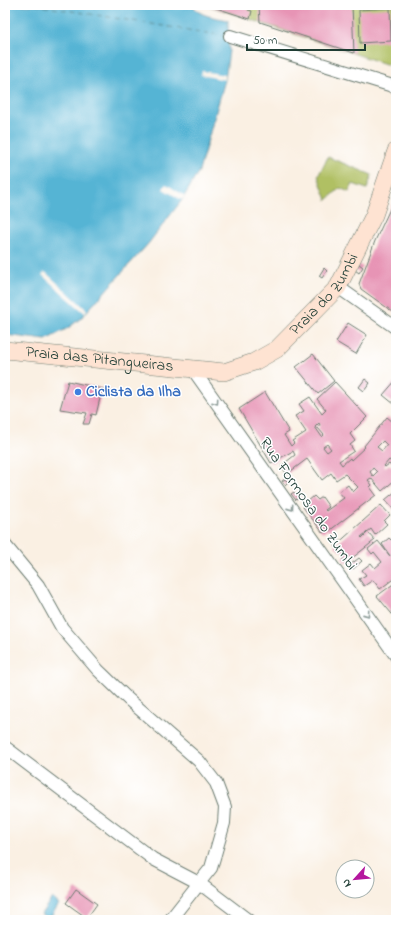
<svg xmlns="http://www.w3.org/2000/svg" width="401" height="925" font-family="'Indie Flower',sans-serif">
<style>
.green{fill:#b0c063;stroke:#687e4c}
.water{fill:#55b4d4;stroke:#3a7884}
.pier{fill:#faf0e3}
.lines{fill:none;stroke-linecap:round;stroke-linejoin:round}
.ferry{stroke:#2f6164;stroke-width:1;stroke-dasharray:5 4;stroke-linecap:butt}
.building{fill:#e794b5;fill-rule:evenodd}
.street-casing{stroke:#6c7c71;stroke-width:14}
.secondary-casing{stroke:#6c7c71;stroke-width:18}
.street{stroke:#fff;stroke-width:12}
.secondary{stroke:#fee3d2;stroke-width:17}
.oneway{stroke:#8f9e9a}
.shop-dot{fill:#3f7fe0;stroke:#fff;stroke-width:1.5}
.labels{text-anchor:middle;dominant-baseline:central;stroke-width:3;stroke-linejoin:round;paint-order:stroke}
.street-label{font-size:16px;fill:#1f3d34;stroke:#fff}
.shop-label{font-size:16px;font-weight:bold;fill:#366cbe;stroke:#fff;text-anchor:start}
</style>
<rect width="100%" height="100%" fill="#fff"/>
<filter id="ink" filterUnits="userSpaceOnUse"><feTurbulence type="fractalNoise" baseFrequency=".025" numOctaves="2"/><feDisplacementMap in="SourceGraphic" scale="8" xChannelSelector="R" yChannelSelector="G"/><feConvolveMatrix kernelMatrix="1 2 1 2 8 2 1 2 1" color-interpolation-filters="sRGB"/></filter>
<filter id="wash" filterUnits="userSpaceOnUse"><feTurbulence type="fractalNoise" baseFrequency=".012" numOctaves="4" result="noise"/><feDisplacementMap in="SourceGraphic" scale="16" xChannelSelector="R" yChannelSelector="G"/><feGaussianBlur stdDeviation="0.9" result="paint"/><feColorMatrix in="noise" values="0 0 0 0 0 0 0 0 0 0 0 0 0 0 0 0 0 1.4 0 .05"/><feComposite in="paint" operator="in"/></filter>
<g filter="url(#wash)">
<rect width="100%" height="100%" fill="#faf0e3"/>
<path class="green" d="M 206,5 L 396,5 L 396,46 L 392,66 Z
M 328,157 L 372,175 L 367,189 L 353,184 L 349,192 L 340,188 L 327,200 L 318,176 Z"/>
<path class="water" d="M 5,5 L 193,5 C 198,17 217,17 228,20 L 229,51 L 225,80 L 199,171 L 182,200 L 148,244 L 80,319 L 68,328 L 46,340 L 5,335 Z
M 52,898 L 59,904 L 49,919 L 41,914 Z"/>
<path class="pier" d="M 202,71 L 225,75 L 225,80 L 201,75 Z
M 166,184 L 185,196 L 182,200 L 163,189 Z
M 45,272 L 87,310 L 85,313 L 42,275 Z"/>
<g class="lines">
<path class="ferry" d="M 35,5 L 225,36"/>
</g>
<g id="blocks">
<path class="building" d="M 207,5 L 249,5 L 248,10 L 252,11 L 250,19 Z
M 259,5 L 352,5 L 354,53 L 260,22 Z
M 394,5 L 396,5 L 396,12 L 394,12 Z
M 390,8 L 391,41 L 360,43 L 359,10 Z
M 396,196 L 396,308 L 393,312 L 361,289 L 359,284 L 375,241 Z
M 359,264 L 363,267 L 359,273 L 355,270 Z
M 324,268 L 327,271 L 322,278 L 319,276 Z
M 348,323 L 367,335 L 356,354 L 336,342 Z
M 313,354 L 334,381 L 318,394 L 296,367 Z
M 365,379 L 370,383 L 364,391 L 359,387 Z
M 396,380 L 396,402 L 394,404 L 383,395 Z
M 68,381 L 112,391 L 112,397 L 101,394 L 96,415 L 92,414 L 89,424 L 83,424 L 87,413 L 60,409 Z
M 335,382 L 367,417 L 350,434 L 355,441 L 350,445 L 354,451 L 339,461 L 342,465 L 350,458 L 351,460 L 365,447 L 364,446 L 387,417 L 393,422 L 394,420 L 396,422 L 396,468 L 394,467 L 396,464 L 389,460 L 384,466 L 385,467 L 389,464 L 396,470 L 396,479 L 382,491 L 371,478 L 368,480 L 372,485 L 370,487 L 376,495 L 329,531 L 328,529 L 323,533 L 303,507 L 308,504 L 307,502 L 314,496 L 318,500 L 322,497 L 329,507 L 325,510 L 326,511 L 344,498 L 339,492 L 348,485 L 353,492 L 358,487 L 345,474 L 336,480 L 331,473 L 322,480 L 307,459 L 287,474 L 281,466 L 295,455 L 293,451 L 271,463 L 239,409 L 265,392 L 289,432 L 284,435 L 291,446 L 294,443 L 292,441 L 306,432 L 295,416 L 304,411 L 299,404 L 310,397 L 322,414 L 326,410 L 317,399 ZM 319,423 L 320,425 L 318,428 L 324,435 L 322,437 L 315,427 ZM 383,441 L 387,445 L 382,451 L 377,447 ZM 327,444 L 331,449 L 327,452 L 323,447 ZM 373,468 L 377,472 L 373,476 L 370,472 Z
M 285,479 L 288,482 L 285,485 L 282,481 Z
M 396,491 L 396,512 L 385,500 Z
M 294,492 L 299,498 L 296,500 L 291,494 Z
M 381,505 L 390,515 L 384,521 L 387,524 L 375,535 L 371,529 L 361,537 L 362,538 L 368,532 L 375,540 L 346,563 L 342,558 L 346,554 L 342,550 L 340,551 L 335,546 Z
M 396,536 L 396,577 L 380,589 L 373,580 L 364,586 L 359,579 L 366,575 L 362,570 L 371,563 L 375,568 L 382,562 L 374,552 L 372,554 L 368,549 L 378,541 L 390,556 L 382,544 L 389,538 L 391,540 Z
M 359,558 L 362,561 L 353,569 L 350,565 Z
M 396,582 L 396,619 L 377,596 Z
M 76,889 L 97,904 L 87,918 L 66,903 Z"/>
</g>
</g>
<g filter="url(#ink)">
<use href="#blocks" fill-opacity="0" stroke="#6c7c71" stroke-width="1"/>
<g class="lines">
<defs>
<path id="street" d="M 230,36 L 396,87
M 338,287 L 396,328
M 194,371 L 396,656
M 5,545 L 38,585 L 62,628 L 98,670 L 128,699 L 199,761 L 216,783 L 225,807 L 224,823 L 211,868 L 199,883 L 153,859 L 5,747
M 170,920 L 199,883 L 248,920"/>
<g id="secondary">
<path id="s1" d="M 5,350 L 224,372 L 254,362 L 277,349 L 338,287 L 374,215 L 396,151"/>
</g>
</defs>
<use href="#street" class="street-casing"/>
<use href="#secondary" class="secondary-casing"/>
<use href="#street" class="street"/>
<use href="#secondary" class="secondary"/>
</g>
<defs><path id="oneway-chevron" d="M-2-3.5L2.5 0L-2 3.5" fill="none" stroke-width="1.6" stroke-linecap="round" stroke-linejoin="round"/></defs>
<g class="oneway">
<use href="#oneway-chevron" transform="translate(216 402) rotate(55)"/>
<use href="#oneway-chevron" transform="translate(291 508) rotate(55)"/>
<use href="#oneway-chevron" transform="translate(367 614) rotate(55)"/>
</g>
</g>
<circle class="shop-dot" cx="78" cy="392" r="4"/>
<g class="labels">
<g class="street-label">
<text stroke="none"><textPath href="#s1" startOffset="351">Praia do Zumbi</textPath></text>
<text stroke="none"><textPath href="#s1" startOffset="95">Praia das Pitangueiras</textPath></text>
<text transform="translate(308 504) rotate(55)">Rua Formosa do Zumbi</text>
</g>
<g class="shop-label">
<text x="86" y="392">Ciclista da Ilha</text>
</g>
</g>
<rect width="401" height="925" fill="none" stroke="#fff" stroke-width="20"/>
<g transform="translate(355 879) rotate(243)"><circle r="19" fill="#ffffff" stroke="#a5b1ae"/>
<path d="M0-3L7 15L0 10L-7 15Z" fill="#b5179e"/>
<text y="-6" font-size="11" font-weight="bold" text-anchor="middle" fill="#1f3d34">N</text>
</g>
<path d="M247 44v6h118v-6" fill="none" stroke="#1f3d34" stroke-width="2"/>
<text x="253" y="44" font-size="12" fill="#1f3d34" stroke="#ffffff" stroke-width="3" paint-order="stroke">50 m</text>
</svg>
